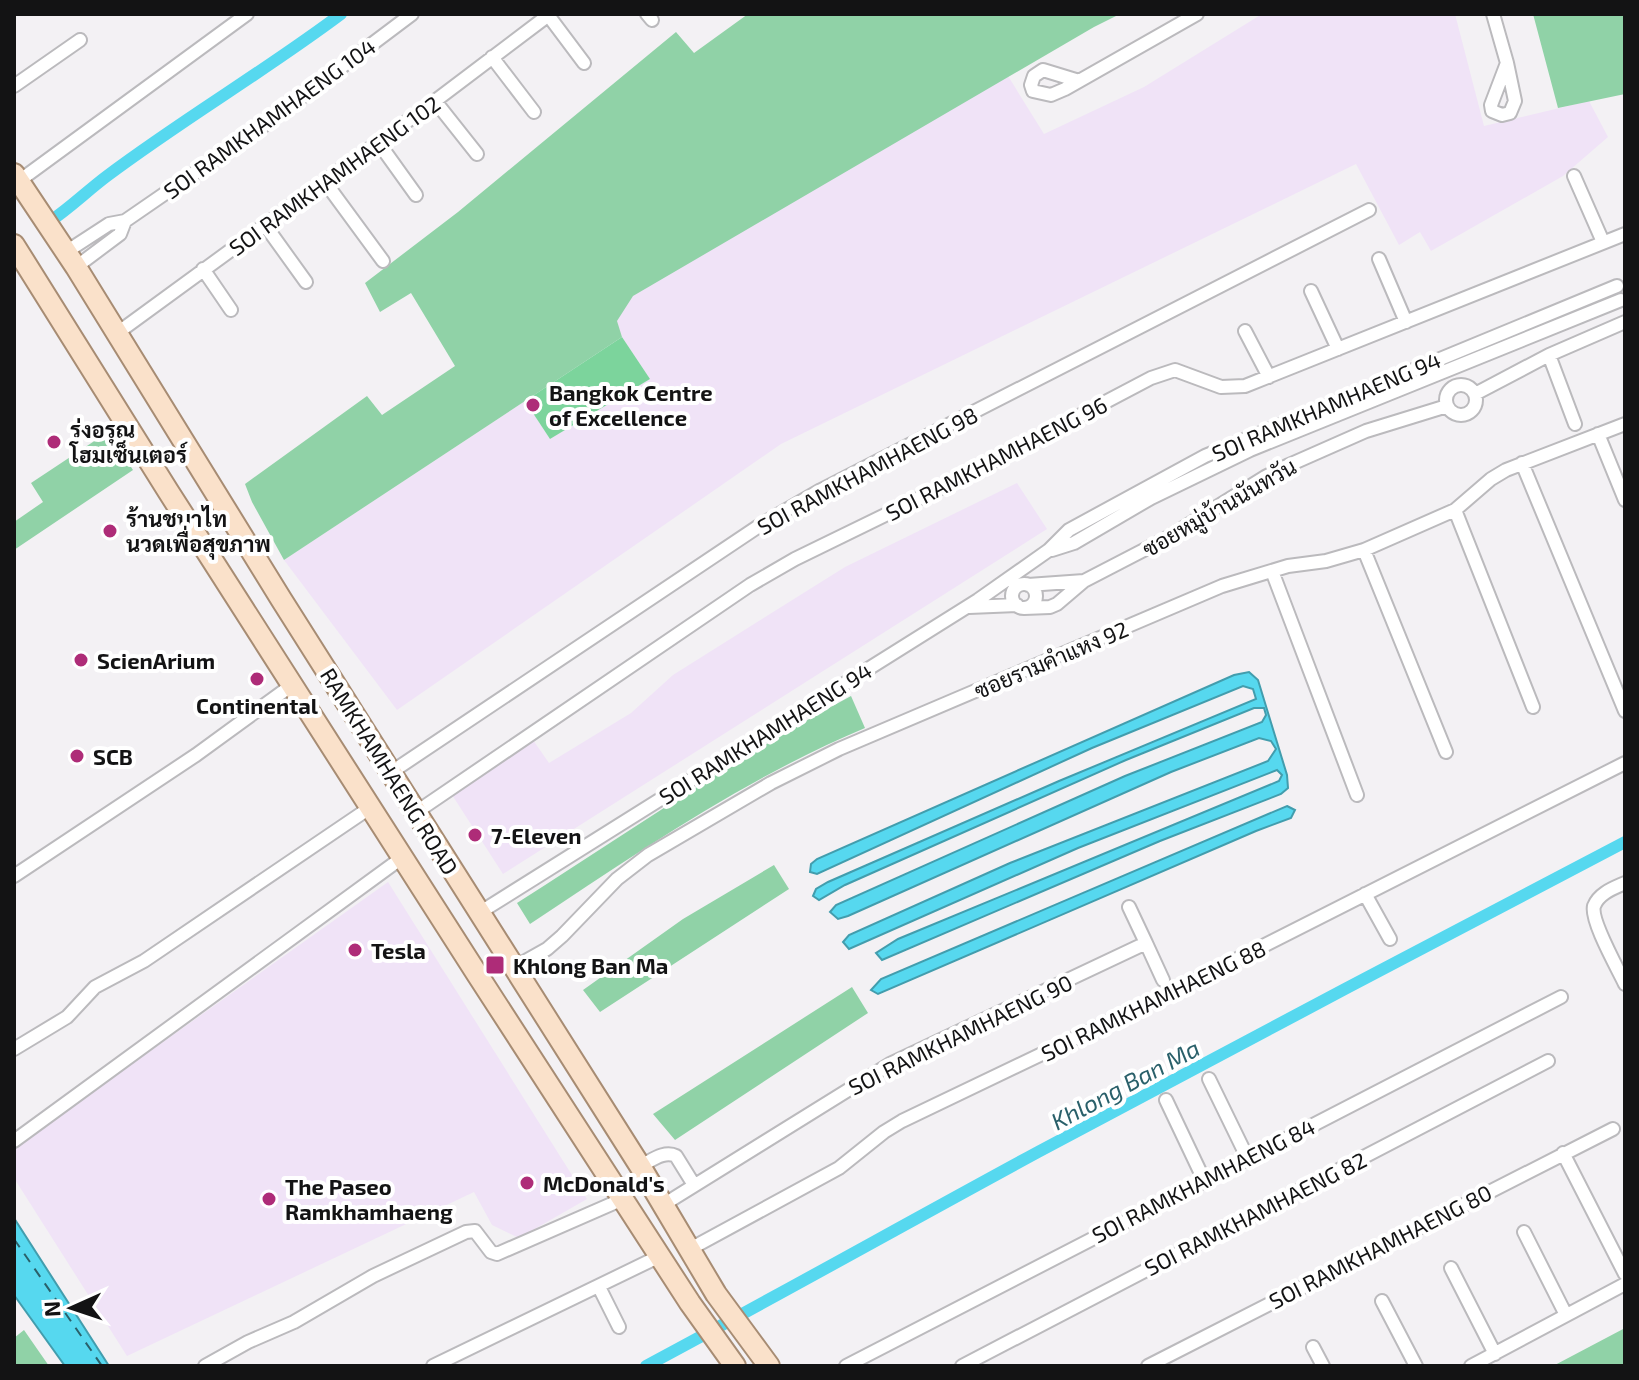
<svg xmlns="http://www.w3.org/2000/svg" width="1639" height="1380" font-family="'Exo 2',Sarabun,sans-serif">
<style>
.commercial{fill:#f0e3f7}
.green{fill:#90d2a7}
.forest{fill:#7cd49c}
.water{fill:#56d8ef;stroke:#429dad;stroke-width:2}
.lines{fill:none;stroke-linecap:round;stroke-linejoin:round}
.canal{stroke:#56d8ef;stroke-width:12}
.ferry{stroke:#2a606a;stroke-width:2;stroke-dasharray:10 8;stroke-linecap:butt}
.minor-casing{stroke:#bbbabd;stroke-width:16}
.primary-casing{stroke:#a78c73;stroke-width:24}
.minor{stroke:#fff;stroke-width:12}
.primary{stroke:#fae1ca;stroke-width:20}
.poi-dot{fill:#ae2c78;stroke:#fff;stroke-width:3}
.labels{text-anchor:middle;dominant-baseline:central;stroke-width:8;stroke-linejoin:round;paint-order:stroke}
.street-label{font-size:22px;fill:#131314;stroke:#fff}
.poi-label{font-size:22px;font-weight:bold;fill:#131314;stroke:#fff;text-anchor:start}
.water-label{font-size:24px;font-style:italic;fill:#2a606a;stroke:#fff}
</style>
<rect width="100%" height="100%" fill="#f3f1f4"/>
<path class="commercial" d="M 1262,14 L 1455,14 L 1484,126 L 1589,101 L 1608,137 L 1563,176 L 1431,251 L 1420,232 L 1399,245 L 1356,164 L 781,444 L 397,710 L 284,560 L 525,401 L 550,439 L 650,379 L 622,337 L 616,321 L 632,296 L 1008,76 L 1044,134 L 1144,87 Z
M 1017,483 L 1047,529 L 503,874 L 445,784 L 526,730 L 549,763 L 631,713 L 673,675 L 845,567 Z
M 388,882 L 587,1199 L 519,1238 L 492,1225 L 474,1192 L 127,1356 L 14,1178 L 14,1148 Z"/>
<path class="green" d="M 748,14 L 1120,14 L 1094,27 L 633,296 L 617,321 L 622,337 L 284,560 L 252,502 L 245,484 L 367,396 L 382,415 L 455,366 L 411,293 L 380,312 L 365,283 L 458,212 L 676,32 L 694,53 Z
M 1533,14 L 1625,14 L 1625,94 L 1558,108 Z
M 108,432 L 133,470 L 14,550 L 14,522 L 43,502 L 31,483 Z
M 851,696 L 865,728 C 744,779 639,852 530,924 L 517,903 C 627,833 735,758 851,696 Z
M 774,865 L 789,889 L 600,1012 L 583,990 L 683,919 Z
M 852,987 L 868,1013 L 675,1140 L 653,1114 Z
M 1625,1328 L 1625,1366 L 1553,1366 Z
M 24,1330 L 49,1366 L 14,1366 L 14,1338 Z"/>
<path class="forest" d="M 622,337 L 650,379 L 550,439 L 525,401 Z"/>
<path class="water" d="M 1249,672 L 1258,680 L 1287,775 L 1288,788 L 1281,794 L 1160,841 L 882,960 L 876,953 L 898,939 L 1279,781 L 1282,775 L 1277,770 L 1078,848 L 849,949 L 843,942 L 849,935 L 1010,863 L 1268,761 L 1276,749 L 1271,741 L 1259,738 L 1171,772 L 848,916 L 838,919 L 830,912 L 836,905 L 1125,776 L 1262,722 L 1266,715 L 1264,708 L 1254,708 L 1126,760 L 845,885 L 819,900 L 813,896 L 816,889 L 828,882 L 1059,781 L 1256,699 L 1253,689 L 1243,686 L 1092,748 L 817,874 L 810,872 L 811,864 L 817,859 L 1234,675 Z
M 1287,806 L 1295,810 L 1291,818 L 1256,831 L 878,994 L 871,990 L 881,979 Z
M 14,1218 L 109,1366 L 65,1366 L 14,1295 Z"/>
<g class="lines">
<path class="canal" d="M 49,222 C 70,208 87,191 107,176 C 183,119 265,71 341,14
M 646,1366 C 777,1296 907,1223 1038,1152 C 1233,1047 1429,945 1625,842"/>
<path class="ferry" d="M 14,1239 L 102,1366"/>
<defs>
<path id="minor" d="M 647,14 L 652,20
M 1493,14 L 1507,63
M 548,15 L 584,63
M 492,57 L 534,112
M 1507,63 L 1515,101 L 1510,113 L 1502,115 L 1492,111 L 1491,105 Z
M 1079,81 L 1043,70 L 1034,76 L 1031,85 L 1033,91 L 1051,95 L 1065,89 L 1197,14
M 14,86 L 80,40
M 435,101 L 477,154
M 378,142 L 416,195
M 1574,176 L 1603,242
M 19,181 L 247,14
M 325,182 L 383,261
M 265,225 L 306,282
M 66,252 L 109,224 L 125,221 L 263,126 L 412,14
M 1379,259 L 1406,322
M 76,267 L 120,234 L 125,221
M 203,269 L 231,310
M 1311,291 L 1338,349
M 1245,331 L 1269,377
M 116,334 L 435,101 L 550,14
M 1549,355 L 1575,424
M1446 400a15 15 0 1 1 30 0a15 15 0 1 1-30 0Z
M 1475,394 L 1549,355 L 1625,322
M 1598,434 L 1625,500
M 1522,463 L 1625,711
M 1455,510 L 1533,707
M 1052,550 L 1074,543 L 1151,498 L 1250,450 L 1621,300
M 1364,550 L 1446,752
M 1272,571 L 1357,795
M1012 596a12 12 0 1 1 24 0a12 12 0 1 1-24 0Z
M 1028,585 L 1084,581
M 969,607 L 1017,605
M 1024,608 L 1050,607 L 1057,604 L 1084,581 L 1167,538 L 1265,477 L 1289,465 L 1366,431 L 1447,406
M 390,773 L 762,524 L 821,490 L 1369,210
M 415,813 L 750,585 L 795,559 L 963,477 L 1151,378 L 1175,370 L 1221,387 L 1245,386 L 1625,234
M 14,876 L 196,755 L 292,685
M 1625,883 C 1614,888 1599,893 1594,906 C 1590,920 1618,969 1625,984
M 1365,894 L 1390,939
M 479,913 L 978,600 L 1049,550 L 1069,530 L 1205,456 L 1617,286
M 1146,943 L 1163,980
M 515,967 L 547,949 L 562,936 L 617,879 L 648,855 L 771,783 L 839,749 L 1222,586 L 1288,566 L 1326,561 L 1364,550 L 1455,510 L 1491,479 L 1506,470 L 1625,424
M 14,1049 L 67,1017 L 95,987 L 144,961 L 371,807
M 1209,1079 L 1247,1157
M 1166,1100 L 1204,1180
M 14,1141 L 403,857
M 1563,1153 L 1625,1274
M 640,1166 C 651,1161 664,1150 676,1156 L 694,1185
M 663,1205 L 890,1064 L 1146,943 L 1129,907
M 1524,1232 L 1566,1315
M 690,1249 L 839,1168 L 884,1132 L 902,1121 L 1186,985 L 1625,763
M 1451,1268 L 1495,1354
M 599,1287 L 619,1327
M 1382,1301 L 1416,1366
M 1313,1347 L 1323,1366
M 205,1366 L 248,1342 L 294,1322 L 373,1276 L 466,1232 L 475,1231 L 491,1252 L 497,1254 L 623,1199
M 433,1366 L 660,1256
M 846,1366 L 1561,997
M 962,1366 L 1548,1061
M 1148,1366 L 1613,1129
M 1471,1366 L 1625,1284"/>
<path id="primary" d="M 14,174 L 76,267 L 281,599 L 640,1166 L 716,1294 L 769,1366
M 14,245 L 168,491 L 477,974 L 690,1303 L 735,1366"/>
</defs>
<use href="#minor" class="minor-casing"/>
<use href="#primary" class="primary-casing"/>
<use href="#minor" class="minor"/>
<use href="#primary" class="primary"/>
</g>
<g class="poi-dot">
<circle cx="533" cy="405" r="8"/>
<circle cx="54" cy="442" r="8"/>
<circle cx="110" cy="531" r="8"/>
<circle cx="81" cy="660" r="8"/>
<circle cx="257" cy="679" r="8"/>
<circle cx="77" cy="756" r="8"/>
<circle cx="475" cy="835" r="8"/>
<circle cx="355" cy="950" r="8"/>
<rect x="485" y="955" width="20" height="20" rx="4"/>
<circle cx="527" cy="1183" r="8"/>
<circle cx="269" cy="1199" r="8"/>
</g>
<g class="labels">
<g class="street-label">
<text transform="translate(269 118) rotate(-36)">SOI RAMKHAMHAENG 104</text>
<text transform="translate(334 175) rotate(-36)">SOI RAMKHAMHAENG 102</text>
<text transform="translate(1326 406) rotate(-23)">SOI RAMKHAMHAENG 94</text>
<text transform="translate(996 458) rotate(-27)">SOI RAMKHAMHAENG 96</text>
<text transform="translate(867 470) rotate(-28)">SOI RAMKHAMHAENG 98</text>
<text transform="translate(1219 507) rotate(-30)">ซอยหมู่บ้านนันทวัน</text>
<text transform="translate(1051 659) rotate(-23)">ซอยรามคําแหง 92</text>
<text transform="translate(765 733) rotate(-32)">SOI RAMKHAMHAENG 94</text>
<text transform="translate(390 771) rotate(58)">RAMKHAMHAENG ROAD</text>
<text transform="translate(1153 1000) rotate(-26)">SOI RAMKHAMHAENG 88</text>
<text transform="translate(960 1034) rotate(-26)">SOI RAMKHAMHAENG 90</text>
<text transform="translate(1203 1180) rotate(-27)">SOI RAMKHAMHAENG 84</text>
<text transform="translate(1255 1213) rotate(-27)">SOI RAMKHAMHAENG 82</text>
<text transform="translate(1380 1246) rotate(-27)">SOI RAMKHAMHAENG 80</text>
</g>
<g class="poi-label">
<text x="549" y="392">Bangkok Centre<tspan x="549" dy="25">of Excellence</tspan></text>
<text x="70" y="429">รุ่งอรุณ<tspan x="70" dy="25">โฮมเซ็นเตอร์</tspan></text>
<text x="126" y="518">ร้านชบาไท<tspan x="126" dy="25">นวดเพื่อสุขภาพ</tspan></text>
<text x="97" y="660">ScienArium</text>
<text x="257" y="705" text-anchor="middle">Continental</text>
<text x="93" y="756">SCB</text>
<text x="491" y="835">7-Eleven</text>
<text x="371" y="950">Tesla</text>
<text x="513" y="965">Khlong Ban Ma</text>
<text x="543" y="1183">McDonald's</text>
<text x="285" y="1186">The Paseo<tspan x="285" dy="25">Ramkhamhaeng</tspan></text>
</g>
<g class="water-label">
<text transform="translate(1125 1084) rotate(-28)">Khlong Ban Ma</text>
</g>
</g>
<rect width="1639" height="1380" fill="none" stroke="#131314" stroke-width="32"/>
<g transform="translate(72 1308) rotate(267)" stroke="#ffffff" stroke-width="6" paint-order="stroke">
<path d="M0-6L14 30L0 20L-14 30Z" fill="#131314"/>
<text y="-12" font-size="22" font-weight="bold" text-anchor="middle" fill="#131314">N</text>
</g>
</svg>
